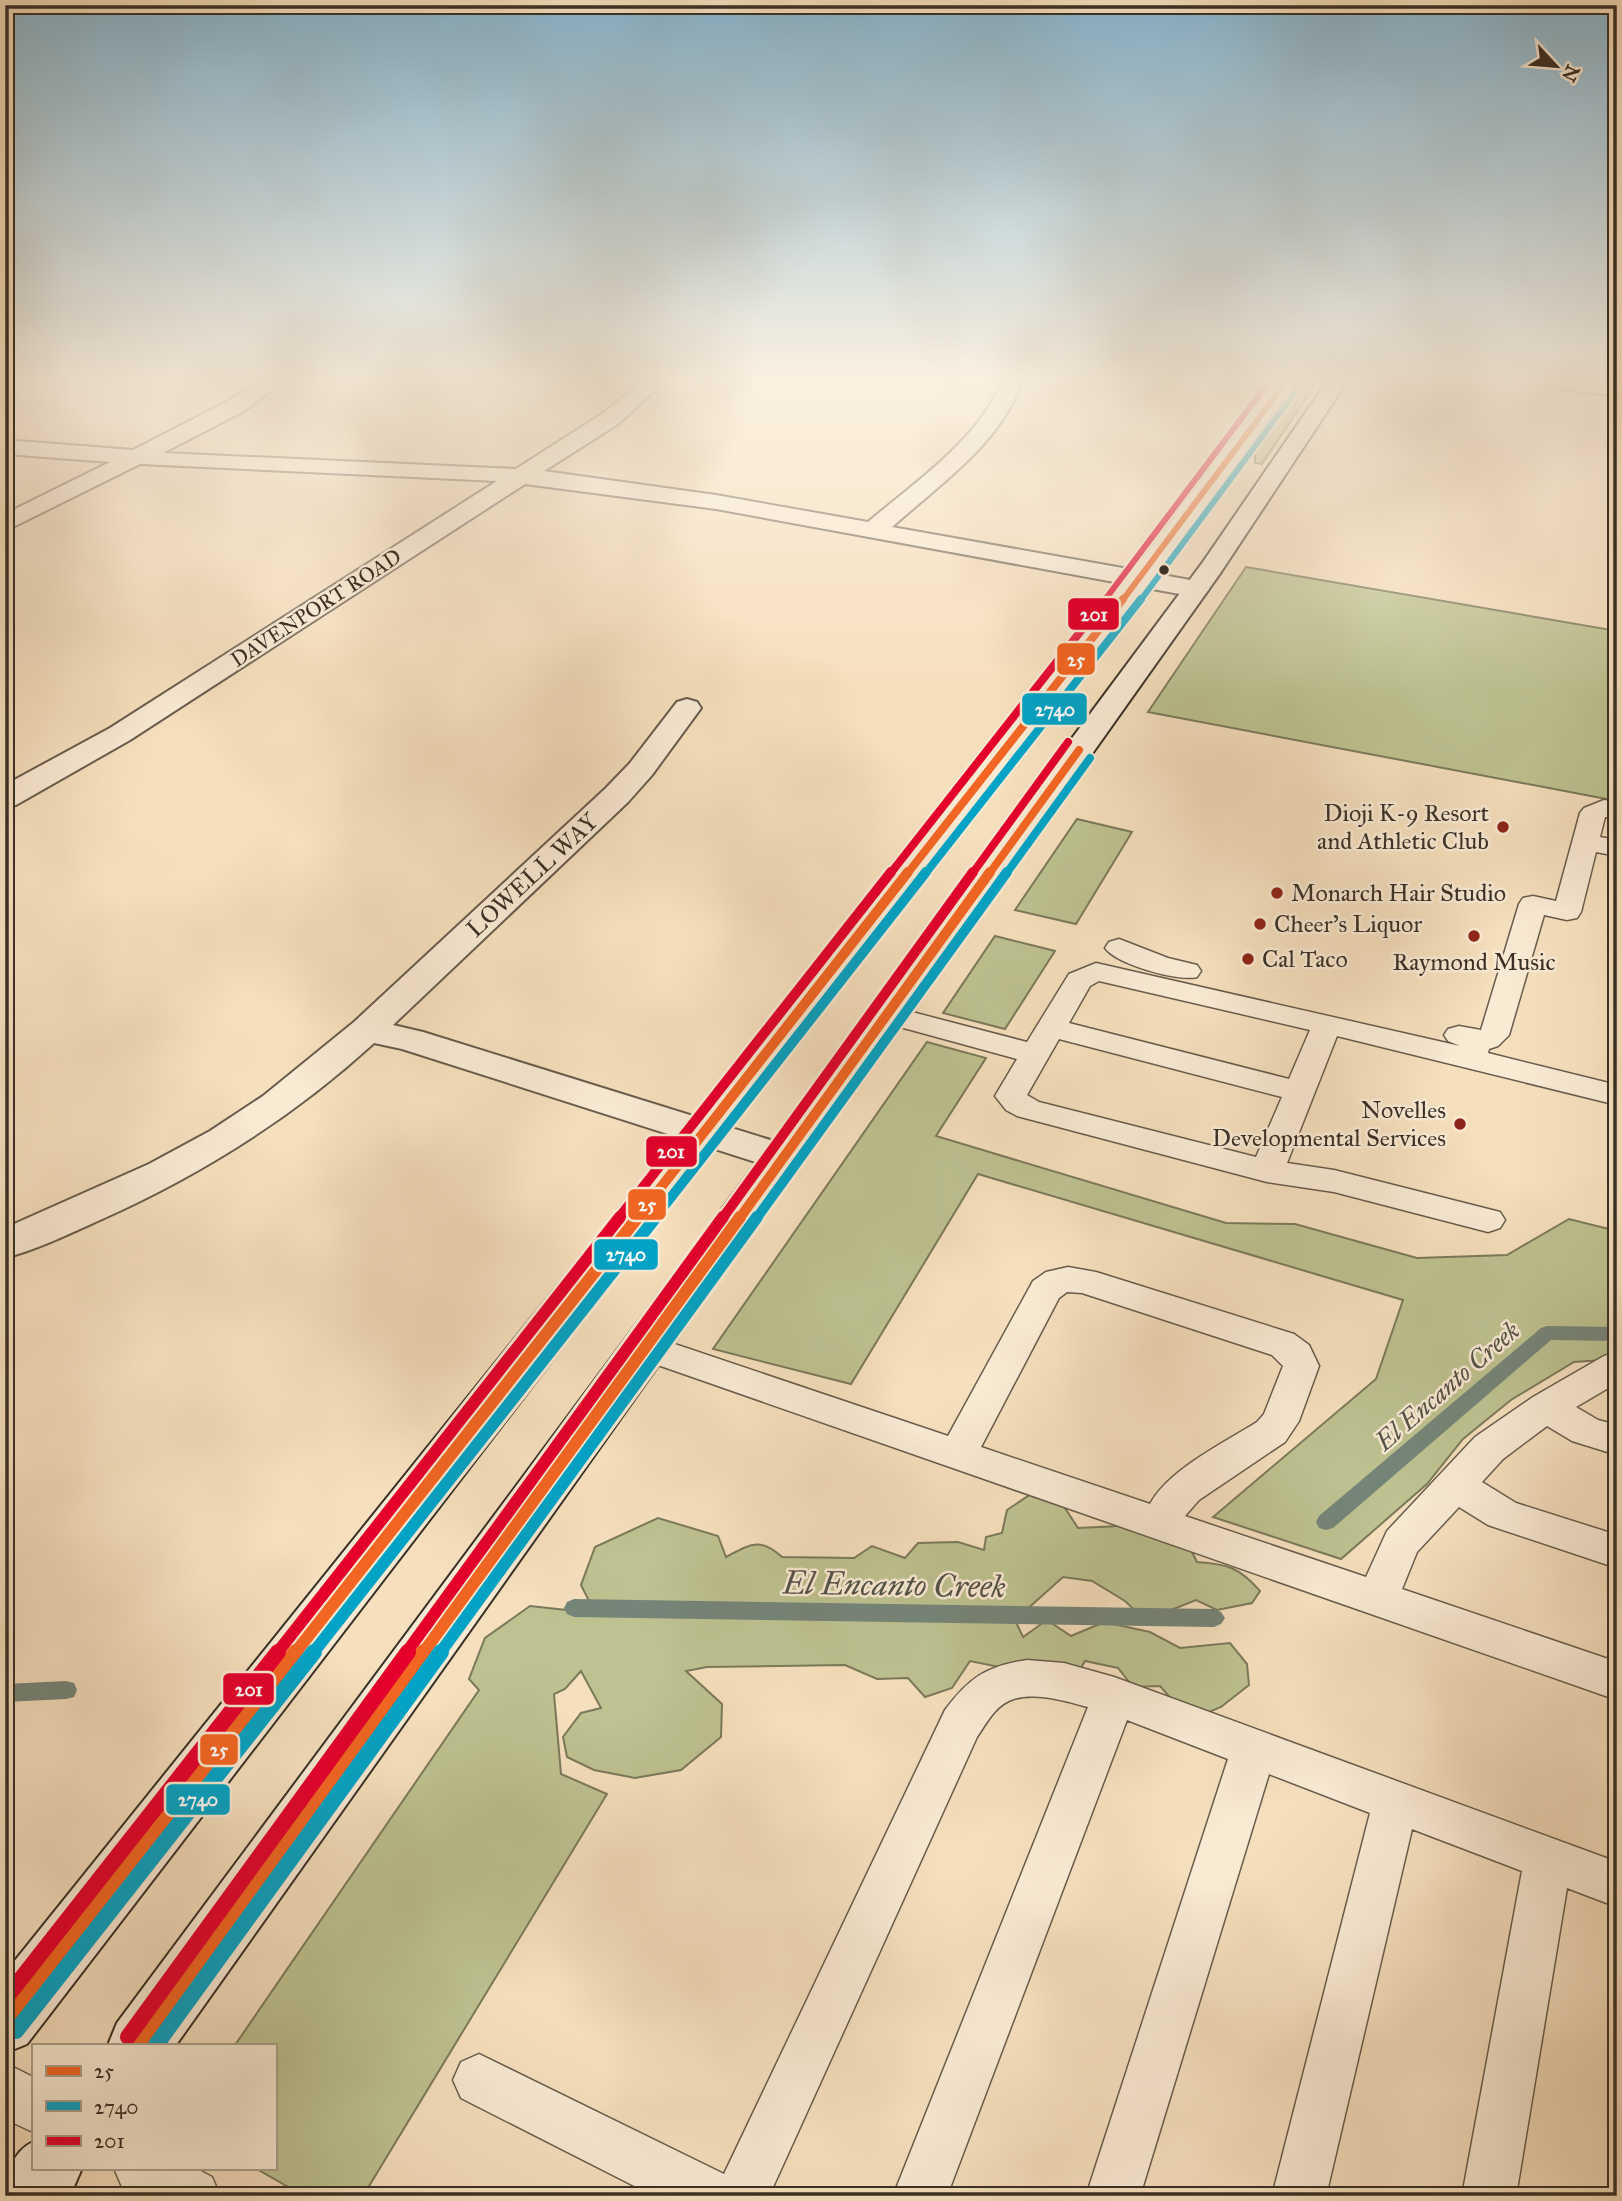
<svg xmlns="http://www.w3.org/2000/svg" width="1622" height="2201" font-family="'IM FELL Great Primer',serif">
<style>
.green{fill:#bdc290;stroke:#7b795b;stroke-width:2}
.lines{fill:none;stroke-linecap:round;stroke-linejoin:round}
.stream{fill:#758579;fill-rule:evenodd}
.service-casing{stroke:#685c4c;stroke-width:3}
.minor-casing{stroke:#685c4c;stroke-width:4}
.secondary-casing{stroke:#393026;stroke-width:4}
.service{fill:#f9ead4;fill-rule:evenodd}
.minor{fill:#f9ead4;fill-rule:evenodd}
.secondary{fill:#f9ead4;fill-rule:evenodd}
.bus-1-far4-casing{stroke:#f9ead4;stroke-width:10}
.bus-1-far3-casing{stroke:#f9ead4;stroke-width:12}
.bus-1-far2-casing{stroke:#f9ead4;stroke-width:15}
.bus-1-far1-casing{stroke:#f9ead4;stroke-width:18}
.bus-1-casing{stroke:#f9ead4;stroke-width:21}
.bus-2-far4-casing{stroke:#f9ead4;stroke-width:10}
.bus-2-far3-casing{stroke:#f9ead4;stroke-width:12}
.bus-2-far2-casing{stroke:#f9ead4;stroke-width:15}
.bus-2-far1-casing{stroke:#f9ead4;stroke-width:18}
.bus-2-casing{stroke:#f9ead4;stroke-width:21}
.bus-3-far4-casing{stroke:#f9ead4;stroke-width:10}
.bus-3-far3-casing{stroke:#f9ead4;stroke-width:12}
.bus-3-far2-casing{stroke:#f9ead4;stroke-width:15}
.bus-3-far1-casing{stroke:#f9ead4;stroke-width:18}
.bus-3-casing{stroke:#f9ead4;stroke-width:21}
.bus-1-far4{stroke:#f26522;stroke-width:6}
.bus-1-far3{stroke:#f26522;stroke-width:8}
.bus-1-far2{stroke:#f26522;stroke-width:10}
.bus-1-far1{stroke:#f26522;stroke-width:12}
.bus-1{stroke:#f26522;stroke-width:16}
.bus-2-far4{stroke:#03a3c6;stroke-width:6}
.bus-2-far3{stroke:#03a3c6;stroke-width:8}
.bus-2-far2{stroke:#03a3c6;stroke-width:10}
.bus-2-far1{stroke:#03a3c6;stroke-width:12}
.bus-2{stroke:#03a3c6;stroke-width:16}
.bus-3-far4{stroke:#e4002b;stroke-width:6}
.bus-3-far3{stroke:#e4002b;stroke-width:8}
.bus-3-far2{stroke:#e4002b;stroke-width:10}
.bus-3-far1{stroke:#e4002b;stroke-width:12}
.bus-3{stroke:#e4002b;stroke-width:16}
.bus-dot{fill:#393026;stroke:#f9ead4;stroke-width:2.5}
.poi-dot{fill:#8f2418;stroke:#f9ead4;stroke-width:2.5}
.labels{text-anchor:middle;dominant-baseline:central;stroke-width:5;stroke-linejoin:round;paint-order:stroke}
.far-street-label{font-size:21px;fill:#393026;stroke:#f9ead4}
.poi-label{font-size:24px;fill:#393026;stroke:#f9ead4;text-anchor:start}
.street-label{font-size:24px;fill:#393026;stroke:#f9ead4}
.water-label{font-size:26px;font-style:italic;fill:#525348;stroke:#f9ead4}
.near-water-label{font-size:32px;font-style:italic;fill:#525348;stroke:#f9ead4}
.line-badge{stroke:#f9ead4;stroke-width:2.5}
.badge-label{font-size:19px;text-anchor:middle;font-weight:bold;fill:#fff}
</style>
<rect width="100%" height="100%" fill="#f6dfbd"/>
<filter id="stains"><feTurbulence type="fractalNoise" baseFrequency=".00286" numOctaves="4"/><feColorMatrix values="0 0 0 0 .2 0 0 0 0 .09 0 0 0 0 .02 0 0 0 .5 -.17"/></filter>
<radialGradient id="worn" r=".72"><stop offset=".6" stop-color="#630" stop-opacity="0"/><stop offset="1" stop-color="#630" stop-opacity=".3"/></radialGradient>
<path class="green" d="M 1301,383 L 1316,383 L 1262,464 L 1255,463 L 1255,450 Z
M 1246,567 L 1617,631 L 1617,801 L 1148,712 Z
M 1077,819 L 1132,832 L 1076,924 L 1015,910 Z
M 995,936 L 1055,951 L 1005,1029 L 943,1013 Z
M 927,1042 L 986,1058 L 936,1136 L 1226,1223 L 1295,1224 L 1417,1258 L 1507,1255 L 1569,1219 L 1617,1231 L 1617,1359 L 1574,1362 L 1511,1400 L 1463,1439 L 1427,1484 L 1341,1559 L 1213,1517 L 1376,1379 L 1403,1300 L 978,1174 L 851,1384 L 713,1349 Z
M 1037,1490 L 1063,1505 L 1078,1528 L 1140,1525 L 1187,1542 L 1197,1562 C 1227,1564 1239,1567 1260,1591 L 1252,1603 L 1217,1610 L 1196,1600 L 1156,1616 L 1142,1617 L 1125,1601 L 1092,1581 L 1063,1577 L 1015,1620 L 1023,1637 L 1047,1620 L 1071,1636 L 1104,1622 L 1150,1632 L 1180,1648 L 1230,1643 L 1247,1664 L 1249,1685 L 1221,1707 L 1190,1720 L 1160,1686 L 1133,1687 L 1118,1668 L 1085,1661 L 1077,1675 L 1019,1671 L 970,1661 L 952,1688 L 925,1697 L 908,1678 L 877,1679 L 845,1665 L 707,1667 L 686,1671 L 722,1704 L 721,1737 L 681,1770 L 635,1778 L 594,1770 L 567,1757 L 563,1737 L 581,1713 L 601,1708 L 581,1671 L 565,1689 L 554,1694 L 561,1774 L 607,1794 L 363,2196 L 304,2196 L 255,2168 L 275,2168 L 275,2045 L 235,2045 L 479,1690 L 469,1679 L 485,1638 L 530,1606 L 595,1613 L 581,1585 L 595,1547 L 658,1518 L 718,1536 L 726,1557 C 751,1544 760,1537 782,1557 L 854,1558 L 872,1546 L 905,1558 L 918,1543 L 958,1542 L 984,1550 L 986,1537 L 1002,1533 L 1007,1510 Z"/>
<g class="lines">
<path class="stream" d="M 1547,1326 L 1617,1327 L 1617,1341 L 1551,1340 L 1333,1528 L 1326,1530 L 1319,1528 L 1316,1522 L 1319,1516 L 1541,1328 Z
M 574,1599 L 1214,1609 L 1221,1612 L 1225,1618 L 1221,1624 L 1214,1627 L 574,1617 L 567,1614 L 564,1608 L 567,1602 Z
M 66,1681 L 74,1683 L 77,1690 L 74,1697 L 66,1699 L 5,1702 L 5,1684 Z"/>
<defs>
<path id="service" d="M 1604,800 L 1617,802 L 1617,818 L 1605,817 L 1600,837 L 1617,840 L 1617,856 L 1596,852 L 1581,912 L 1577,918 L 1567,920 L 1544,915 L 1509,1035 L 1498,1046 L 1489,1049 L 1488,1053 L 1617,1085 L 1617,1105 L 1337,1036 L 1287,1163 L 1334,1170 L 1500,1212 L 1505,1220 L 1500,1228 L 1488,1232 L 1334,1192 L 1267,1182 L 1017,1116 L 1006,1110 L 995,1096 L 1017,1059 L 878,1021 L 874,1015 L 878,1009 L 889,1006 L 1027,1042 L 1069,974 L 1096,963 L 1460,1046 L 1448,1041 L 1444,1035 L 1448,1029 L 1459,1026 L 1481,1030 L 1519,904 L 1523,898 L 1533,896 L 1556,901 L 1580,813 L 1584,808 ZM 1099,981 L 1310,1030 L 1289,1079 L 1069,1023 L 1090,986 ZM 1059,1039 L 1282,1097 L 1256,1157 L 1039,1102 L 1027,1095 Z
M 1119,939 L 1168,958 L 1197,965 L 1201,971 L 1197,977 C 1178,982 1116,964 1105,948 L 1109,942 Z
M 1068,1267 L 1096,1272 L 1294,1334 L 1309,1345 L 1319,1366 L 1299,1421 L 1285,1442 L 1199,1500 L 1185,1516 L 1366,1577 L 1387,1531 L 1475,1437 L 1533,1397 L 1604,1356 L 1617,1352 L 1617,1383 L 1576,1407 L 1598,1420 L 1617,1425 L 1617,1455 L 1572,1441 L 1547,1426 L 1503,1459 L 1482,1482 L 1516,1503 L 1617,1535 L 1617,1568 L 1488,1525 L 1459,1507 L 1417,1552 L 1402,1589 L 1617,1662 L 1617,1700 L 632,1356 L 627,1347 L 632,1338 L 645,1334 L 948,1436 L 1033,1281 L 1046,1272 ZM 1067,1292 L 1082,1293 L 1272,1355 L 1283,1366 L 1264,1414 L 1257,1422 C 1224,1443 1169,1469 1150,1504 L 981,1447 L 1059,1298 Z
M 1027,1660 L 1064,1663 L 1114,1677 L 1617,1862 L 1617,1907 L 1567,1888 L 1516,2196 L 1462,2196 L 1522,1871 L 1412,1829 L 1326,2196 L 1272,2196 L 1370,1813 L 1269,1774 L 1140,2196 L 1086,2196 L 1228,1759 L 1127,1720 L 947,2196 L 893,2196 L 1088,1707 C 1066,1701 1033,1691 1011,1700 C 995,1706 986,1724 977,1737 L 769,2196 L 654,2196 L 461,2098 L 453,2080 L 461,2062 L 479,2054 L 724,2174 L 945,1710 C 969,1678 986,1666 1027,1660 Z
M 5,2063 L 33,2077 L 33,2132 L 5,2119 Z
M 114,2168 L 195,2168 L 212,2177 L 220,2196 L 139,2196 L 122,2187 Z"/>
<path id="minor" d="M 258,383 L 282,383 L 244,411 L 163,453 L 516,469 L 602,414 L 640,383 L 663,383 L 618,424 L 544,471 L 716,495 L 868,522 C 912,485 980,438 1001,383 L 1021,383 C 1001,443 938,486 892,527 L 1196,581 L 1205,584 L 1209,589 L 1205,594 L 1196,597 L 716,509 L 525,484 L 130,740 L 16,805 L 5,807 L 5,785 L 110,728 L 497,481 L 140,464 L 5,531 L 5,514 L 110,462 L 5,454 L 5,440 L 133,450 L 228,401 Z
M 1554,383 L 1617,384 L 1617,396 L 1564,389 L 1557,387 Z
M 687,699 L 697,702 L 701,708 L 652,775 L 628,802 L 393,1025 L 423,1032 L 796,1148 L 802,1157 L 796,1166 L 782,1170 L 768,1166 L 402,1049 L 374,1043 C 292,1118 201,1175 100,1220 C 69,1234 38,1249 5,1258 L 5,1228 L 149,1164 L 210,1131 L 263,1096 L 354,1022 L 606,788 L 630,763 L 677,702 Z"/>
<path id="secondary" d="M 1274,383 L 1295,383 L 1165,562 L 27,2044 L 5,2053 L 5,1973 L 1147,552 Z
M 1326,383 L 1346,383 L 1221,572 L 176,2045 L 108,2045 L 117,2023 L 1203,562 Z
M 33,2142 L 33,2168 L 82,2168 L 70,2196 L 5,2196 C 5,2176 13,2151 33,2142 Z"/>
</defs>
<use href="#service" class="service-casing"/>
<use href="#minor" class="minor-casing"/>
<use href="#secondary" class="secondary-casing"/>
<use href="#service" class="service"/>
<use href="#minor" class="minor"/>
<use href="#secondary" class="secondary"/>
<defs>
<path id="bus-1-far4" d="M 1122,601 L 1285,383"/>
<path id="bus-1-far3" d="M 907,874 L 1123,599
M 989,874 L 1079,750"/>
<path id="bus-1-far2" d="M 636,1219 L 908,872
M 739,1219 L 990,872"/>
<path id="bus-1-far1" d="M 295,1653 L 638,1217
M 423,1653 L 740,1217"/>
<path id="bus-1" d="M 5,2022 L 296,1652
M 139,2045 L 424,1652"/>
<path id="bus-2-far4" d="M 1140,601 L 1296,391"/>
<path id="bus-2-far3" d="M 925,874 L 1141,599
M 1006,874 L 1090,758"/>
<path id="bus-2-far2" d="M 654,1219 L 926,872
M 756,1219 L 1007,872"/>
<path id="bus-2-far1" d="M 313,1653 L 656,1217
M 440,1653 L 757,1217"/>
<path id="bus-2" d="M 16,2031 L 314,1652
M 156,2045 L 441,1652"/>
<path id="bus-3-far4" d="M 1104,601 L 1268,383"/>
<path id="bus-3-far3" d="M 890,874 L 1106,599
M 972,874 L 1068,742"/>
<path id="bus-3-far2" d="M 618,1219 L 891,872
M 722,1219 L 973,872"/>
<path id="bus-3-far1" d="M 277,1653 L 620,1217
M 406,1653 L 723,1217"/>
<path id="bus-3" d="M 5,1999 L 278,1652
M 128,2037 L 408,1652"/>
</defs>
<use href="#bus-1-far4" class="bus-1-far4-casing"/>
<use href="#bus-1-far3" class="bus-1-far3-casing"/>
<use href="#bus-1-far2" class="bus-1-far2-casing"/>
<use href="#bus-1-far1" class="bus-1-far1-casing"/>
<use href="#bus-1" class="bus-1-casing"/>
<use href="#bus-2-far4" class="bus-2-far4-casing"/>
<use href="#bus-2-far3" class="bus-2-far3-casing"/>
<use href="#bus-2-far2" class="bus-2-far2-casing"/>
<use href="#bus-2-far1" class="bus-2-far1-casing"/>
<use href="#bus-2" class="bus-2-casing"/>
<use href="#bus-3-far4" class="bus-3-far4-casing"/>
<use href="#bus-3-far3" class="bus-3-far3-casing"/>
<use href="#bus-3-far2" class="bus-3-far2-casing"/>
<use href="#bus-3-far1" class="bus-3-far1-casing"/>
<use href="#bus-3" class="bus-3-casing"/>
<use href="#bus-1-far4" class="bus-1-far4"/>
<use href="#bus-1-far3" class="bus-1-far3"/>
<use href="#bus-1-far2" class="bus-1-far2"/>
<use href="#bus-1-far1" class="bus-1-far1"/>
<use href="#bus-1" class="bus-1"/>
<use href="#bus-2-far4" class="bus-2-far4"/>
<use href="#bus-2-far3" class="bus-2-far3"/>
<use href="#bus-2-far2" class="bus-2-far2"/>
<use href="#bus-2-far1" class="bus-2-far1"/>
<use href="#bus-2" class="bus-2"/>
<use href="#bus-3-far4" class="bus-3-far4"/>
<use href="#bus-3-far3" class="bus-3-far3"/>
<use href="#bus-3-far2" class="bus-3-far2"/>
<use href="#bus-3-far1" class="bus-3-far1"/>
<use href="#bus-3" class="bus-3"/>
</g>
<linearGradient id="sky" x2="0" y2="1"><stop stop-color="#8ab8d2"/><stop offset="0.55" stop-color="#fbf1e1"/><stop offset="1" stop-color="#fbf1e1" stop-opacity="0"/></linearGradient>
<rect width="1622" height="691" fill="url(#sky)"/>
<circle class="bus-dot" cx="1164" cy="570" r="6"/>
<g class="poi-dot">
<circle cx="1503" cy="827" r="7"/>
<circle cx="1277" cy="893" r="7"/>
<circle cx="1260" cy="924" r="7"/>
<circle cx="1474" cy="936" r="7"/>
<circle cx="1248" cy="959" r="7"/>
<circle cx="1460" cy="1124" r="7"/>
</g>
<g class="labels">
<g class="far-street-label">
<text transform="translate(316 608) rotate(-33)">DAVENPORT ROAD</text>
</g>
<g class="poi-label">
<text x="1489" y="813" text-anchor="end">Dioji K-9 Resort<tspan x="1489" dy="28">and Athletic Club</tspan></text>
<text x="1291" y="893">Monarch Hair Studio</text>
<text x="1274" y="924">Cheer's Liquor</text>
<text x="1262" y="959">Cal Taco</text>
<text x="1474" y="962" text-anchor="middle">Raymond Music</text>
<text x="1446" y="1110" text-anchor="end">Novelles<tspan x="1446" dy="28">Developmental Services</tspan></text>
</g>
<g class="street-label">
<text transform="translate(532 875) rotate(-43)">LOWELL WAY</text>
</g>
<g class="water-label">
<text transform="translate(1447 1386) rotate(-41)">El Encanto Creek</text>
</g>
<g class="near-water-label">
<text transform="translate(894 1585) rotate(1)">El Encanto Creek</text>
</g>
</g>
<g class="line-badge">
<rect x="1067" y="597" width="53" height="34" rx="7" fill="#e4002b"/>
<rect x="1056" y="642" width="40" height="34" rx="7" fill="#f26522"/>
<rect x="1021" y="692" width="67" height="34" rx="7" fill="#03a3c6"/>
<rect x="645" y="1135" width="53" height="33" rx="7" fill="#e4002b"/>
<rect x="627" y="1188" width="40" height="33" rx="7" fill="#f26522"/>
<rect x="593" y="1238" width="66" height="33" rx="7" fill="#03a3c6"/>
<rect x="222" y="1672" width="53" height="34" rx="7" fill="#e4002b"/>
<rect x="199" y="1733" width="40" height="33" rx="7" fill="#f26522"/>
<rect x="165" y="1783" width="66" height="33" rx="7" fill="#03a3c6"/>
</g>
<g class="badge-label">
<text x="1094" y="621">201</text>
<text x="1076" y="666">25</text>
<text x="1055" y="716">2740</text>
<text x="671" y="1158">201</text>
<text x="647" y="1211">25</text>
<text x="626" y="1261">2740</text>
<text x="249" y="1696">201</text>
<text x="219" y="1756">25</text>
<text x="198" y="1806">2740</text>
</g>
<rect width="1622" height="2201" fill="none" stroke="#f6dfbd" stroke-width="28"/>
<rect x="7" y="7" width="1608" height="2187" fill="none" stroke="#393026" stroke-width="3.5"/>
<rect x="14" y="14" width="1594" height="2173" fill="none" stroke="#393026" stroke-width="2"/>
<rect x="32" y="2044" width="245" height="126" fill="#f9ead4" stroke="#aca08e" stroke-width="2"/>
<rect x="46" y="2066" width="35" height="10" fill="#f26522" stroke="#aca08e" stroke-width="2"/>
<text x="94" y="2078" font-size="21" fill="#393026">25</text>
<rect x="46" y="2101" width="35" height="10" fill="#03a3c6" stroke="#aca08e" stroke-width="2"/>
<text x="94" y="2114" font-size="21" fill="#393026">2740</text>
<rect x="46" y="2136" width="35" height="10" fill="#e4002b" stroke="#aca08e" stroke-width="2"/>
<text x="94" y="2148" font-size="21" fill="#393026">201</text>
<g transform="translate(1556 66) rotate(116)" stroke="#f9ead4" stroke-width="5" paint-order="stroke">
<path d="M0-5L12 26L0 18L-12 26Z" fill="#393026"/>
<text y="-10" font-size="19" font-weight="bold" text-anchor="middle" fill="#393026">N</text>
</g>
<rect width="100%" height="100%" filter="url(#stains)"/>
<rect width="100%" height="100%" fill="url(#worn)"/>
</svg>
